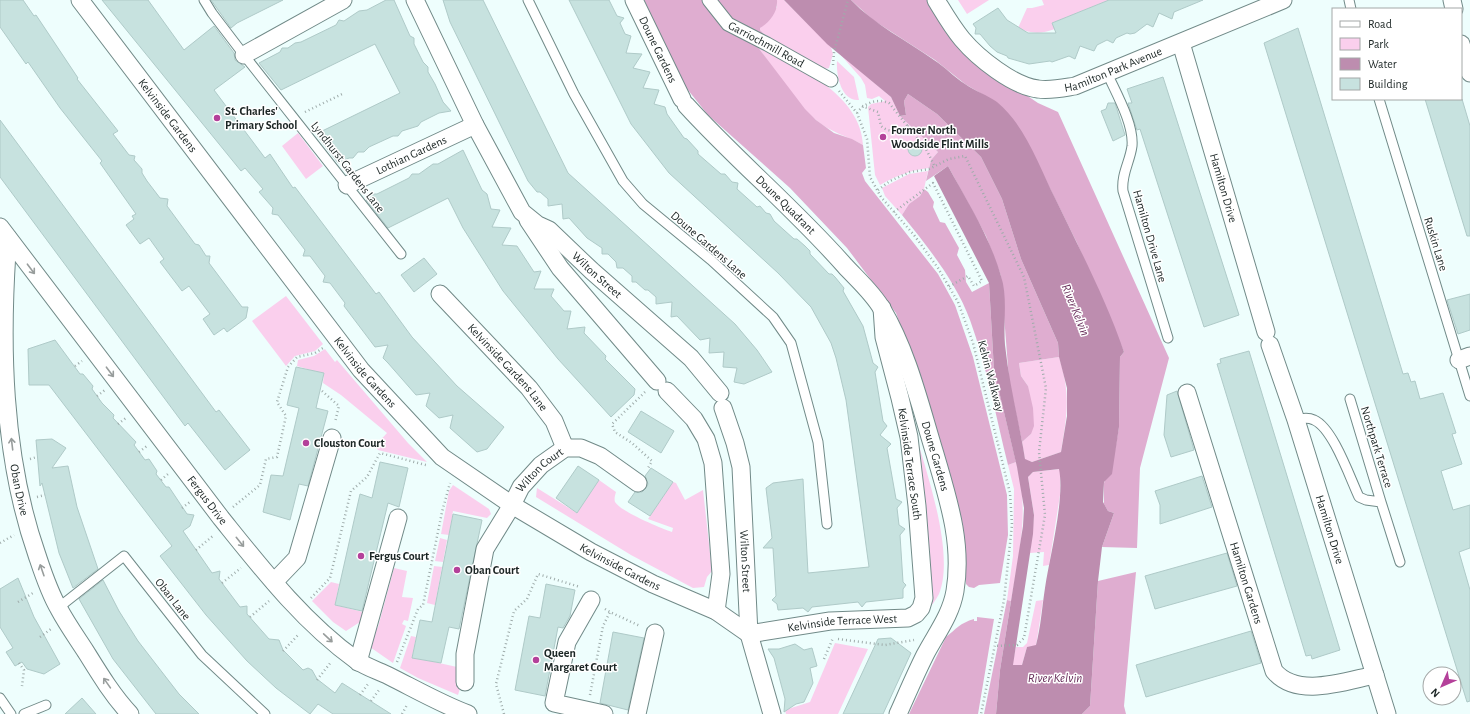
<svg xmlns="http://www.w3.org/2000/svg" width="1470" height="714" font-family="'Alegreya Sans',sans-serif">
  <rect width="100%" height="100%" fill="#eefefd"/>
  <path fill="#facfed" d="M777,0H784L831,47L833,54L829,68C815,73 771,41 760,30V28L777,7Z
    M958,0H989L967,14Z
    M1042,0H1109L1052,23L1055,29C1041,34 1031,34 1018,28L1027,8H1032L1044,5Z
    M754,42C793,64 861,93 863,145C847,136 830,132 816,120C795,103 772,65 754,42Z
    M839,53L891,97L900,116L938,152L931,160L929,168C910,170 896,176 880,185L875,175L868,107L871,104L885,101L879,96L872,99L867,98L865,85L861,78Z
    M837,61L854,77L859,100C841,102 836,74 837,61Z
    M298,133L323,166L306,179L282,146Z
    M928,171L924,189L920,196L909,204L902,215L885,196L882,188L909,174Z
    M286,296L323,344L315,351L295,356L286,366L252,321Z
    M325,349L335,362L337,360L408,443L427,462L378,450L375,446L387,433L341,395L323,383L324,374L297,366L298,360L314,356Z
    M1059,357C1071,395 1067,414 1061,452L1032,462L1025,460L1022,442L1031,434L1028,386L1021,376L1019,363Z
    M912,422C924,465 956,552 939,594C936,600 931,606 927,611Z
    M1016,462C1030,509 1019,555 1011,601L1007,600L1013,556L1014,489L1008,465Z
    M1060,469V495L1049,565L1043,566L1044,552L1030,553L1034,515L1028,477L1033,472Z
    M599,480L616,492C615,495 614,499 615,502C621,512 661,528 672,532L673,528L648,519L673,482L676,483L685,500L703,490L712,571L707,577L704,587L693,588L631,555L536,497L537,488L577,513Z
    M453,485L489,509L491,514L487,518L453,511L449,535L441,534L449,491Z
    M440,538L447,540L443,562L435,561Z
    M434,566L442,567L435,605L427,603Z
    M394,568L407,571L402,597L413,598L408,621L404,620L402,624L406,626L393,663L367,645L378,627Z
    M331,582L339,584L335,605L363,612L360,622L346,631L333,622L312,601Z
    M1043,600L1036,646L1027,647L1022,665H1012L1016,647H1023L1027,643L1036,601Z
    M411,636L416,637L412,657L457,667L463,679L458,695L418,678L400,668Z
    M835,643L868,649L838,714H786L785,710L810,702Z"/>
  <path fill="#dfadd0" d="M644,0H703L754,42L805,109L816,120L834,133L852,139L863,145L866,168L862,173L865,181L938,274L955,305L973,357L1007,495L1008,535L1000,583L979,585L974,588L969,587L966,584L962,529L926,396L896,313L847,248L790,188L708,115L684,85Z
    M713,0H777C778,12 770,22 760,28V30L769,39L728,18Z
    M851,0H928L1008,83L1038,103L1058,112L1169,358L1140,468L1137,548L1102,547L1114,513L1108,511L1104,504V483L1115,450L1119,427L1120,357L1124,352L1077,243L1030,148L1022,134L997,103L965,84L935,60L873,20Z
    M908,94L937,114L981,157L1002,199L1021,259L1058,343L1059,357L1019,363L1021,376L1028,386L1033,408L1034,426L1031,434L1022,442L1009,380L1001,276L986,236L948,166L926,181L931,160L938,152L900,116L906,115L904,101Z
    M924,189L928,192L934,202L933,207L940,222L945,223L959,248L957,255L965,270L966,282L972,292L989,283L994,370L1016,462L1008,465C996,417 987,367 970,320C956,282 928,247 902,215L909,204L920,196Z
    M1136,572L1124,706L1126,714H1082L1090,706L1098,581Z
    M1007,600L1011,601L1000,670L996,714H984Z
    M977,617L994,619L978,714H909L946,637C956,629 960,623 974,619V621H977Z"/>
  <path fill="#bd8daf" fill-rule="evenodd" d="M784,0H851C875,25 906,40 934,60C945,67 954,77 965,84C975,91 987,95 997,102C1025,125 1039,166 1055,198C1079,248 1106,299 1124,352L1120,357L1119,427L1112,474L1104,482L1103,502L1108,511L1114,513L1102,547L1098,581L1090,706L1082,714H996L1000,670L1023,526L1024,508L1017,467L994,370L989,283L934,176L948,166C967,201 990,237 1001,276C1008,298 1003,322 1005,345C1009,384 1019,421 1025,459L1032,462L1061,452L1067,416V388L1059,357L1058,343L1021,259L1002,199L981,157L937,114L908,94L904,101L906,115L900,116L891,97L827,44ZM1059,469C1065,499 1050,555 1045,588C1042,607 1041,626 1036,645L1027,647L1022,665H1013L1033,534L1034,515L1028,477L1033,472Z"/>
  <path fill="#c7e2df" stroke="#afcac8" d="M0,0H23L34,16L36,15L78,78L77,79L118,131L113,134L129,155L135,156L134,160L142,169V173L147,181L160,198L168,199L167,206L195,244L199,245L206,256H210L209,263L242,307H248L246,318L227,332L224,328L214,335L203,319L210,314L189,286L182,291L160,262L164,259L149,238L140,244L126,225L134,219L132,216L136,214L100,163L102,161L60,108L28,62L26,64L0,27Z
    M102,0H148L184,50L214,26L234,53L235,60L245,67L214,90L265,158L270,154L293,188L295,187L376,294L379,292L412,337L457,386L504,427L487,449L477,452L450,428L453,415L439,418L426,406L430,393L416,395L388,363L383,358L388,345L375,347L344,306L345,303L330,283L323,282L325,276L310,256H303L305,250L278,215L272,214L273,208L259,192L263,189L245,168L241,171Z
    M211,0H283L237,23L231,28Z
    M386,0H394L410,36L414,38V44L423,62L428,67V72L435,84L443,102L451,111L439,113L421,122L418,126L402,131L398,136H393L369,147L364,152H358L353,158H349L338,163L316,134L400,93L375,44L281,90L259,63L280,52L282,48H288L295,43L301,42L336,25L339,20L344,21L359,11L367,10Z
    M443,0H483L568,173L735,324L757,350L772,372L744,384L734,382L737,368L723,367L724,352L709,353L710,338L700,340L677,316L671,317L672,302L656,304V297L648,290H645L636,282H632V276L623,268H617L616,262L608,254H602V248L587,238L569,218L563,219L562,204L548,206V199L540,192H537L528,181L450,22Z
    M569,0H609L617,16L624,18L620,23L625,34L631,36L626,53L642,54L633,68L650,72L643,88L659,90L654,104L665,107L667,114L684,138L687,139L698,151V154L721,174H725L732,182L738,183L737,189L757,207L760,206L766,213L770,214L774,221L794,239H797L805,246L810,251V254L829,274H832L835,277L844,288L843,291L863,326L873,363L878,367L875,372L883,421L887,426L880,435L891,444L887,448L896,499L902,502L897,508L899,525L905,529L900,535L903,582L906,585L903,589V598L866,602L862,607L858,602L812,607L808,612L803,608L778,610L777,604L772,600L776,596L773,548H763L772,538L766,488L773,483L803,479L808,573L869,567L846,400L836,358L831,343L811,307L778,273L669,173L631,124Z
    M1109,0H1203L1174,12L1172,19L1159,13L1153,27L1147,24L1135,33L1130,34L1127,33L1116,38L1113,43L1107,40L1097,45L1094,51L1080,46L1075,59L1069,56L1052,62L1050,61L1029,64L1008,58L1007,56L997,52L990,46L980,34H975L976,28L973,24L998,8L1007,20L1028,33H1056L1052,23Z
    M1298,28L1403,374L1408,373L1411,382L1415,381L1420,399L1443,393L1456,433L1452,434L1462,464L1441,471L1453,510L1470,505V548L1459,552L1470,590V701L1467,702L1264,43Z
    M1163,77L1239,315L1204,327L1140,129L1137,130L1128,103H1132L1127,89Z
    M1425,99H1462L1470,126V236H1467Z
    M1108,103H1115L1125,135L1113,141L1101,111L1106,109Z
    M0,120L216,412L219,410L250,450L225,470L188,423L185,426L0,177Z
    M908 149a7 7 0 1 1 14 0a7 7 0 1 1-14 0Z
    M463,150L482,190L487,194L491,209L500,210L492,227L511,228L502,245L517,246L534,272L541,271L534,289H554L551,296L564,311H571L567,329L585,327L584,333L606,356L605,359L635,389L634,395L611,417L558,359L503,291L463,228L448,198L388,228L366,200L372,194H377L409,178L412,174H419L433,164H438Z
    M424,258L437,274L414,292L401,275Z
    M1470,294V330L1458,334L1447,300Z
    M55,340L80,374H83L93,386L92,389L102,403L114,415L113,418L136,442L134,445L145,460L149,459L157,471L156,474L166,487H169L187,514L194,515L190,526L183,531L212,573L220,571L219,579L240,607L247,606V614L269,639L279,640L283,650L303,670L308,668L312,670L317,679L335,693L342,683L391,714H333L318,704L310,714L276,688L247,661L206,615L160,556L172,546L49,385H29L28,349Z
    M1249,351L1340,650L1312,659L1311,655L1306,656L1217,364L1221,363L1220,359Z
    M296,367L324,373L316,408L328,411L308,486L299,484L290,520L263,512L271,475L283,476L299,408L287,405Z
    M1177,391L1194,450L1171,457L1164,435L1167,395Z
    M641,411L674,431L661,453L628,432Z
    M52,439L66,448L52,468L68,466L77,507L98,569L73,588L59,553L42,483L40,486L36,440Z
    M380,462L408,468L399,507L388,503L362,611L335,605L360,494L372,498Z
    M578,466L599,480L577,513L556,498Z
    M651,468L673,482L650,516L628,502L635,492H642L646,488L648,484L645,476Z
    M1202,476L1212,507L1160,524V505L1155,491Z
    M453,514L482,520L459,629L449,627L441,663L412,658L420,620L432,622Z
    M1227,553L1237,586L1155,609L1145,576Z
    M18,578L34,617L60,664L44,674L27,669L22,662L15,666L6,652L13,648L0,627V589Z
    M103,580L119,611L138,641L179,694L199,714H156L113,659L79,599Z
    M546,584L575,590L570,616L563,628L558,627L545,696L515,690L529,616L540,618Z
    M1251,631L1261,663L1146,697L1136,665Z
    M613,632L644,638L628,710L600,703Z
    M891,638L911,653L883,714H843L878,639Z
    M795,644L804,650L812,648L817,666L810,668L813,683L804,702L796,704L784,712L785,699L774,658L768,649H779Z
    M82,698L96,714H65Z"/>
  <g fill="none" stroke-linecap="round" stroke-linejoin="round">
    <defs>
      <path id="service" d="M204,0L212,13L244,55L401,254
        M528,0L574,94L623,181L643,204L711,260L773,317L791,343L818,442L827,524
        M1349,0L1351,9
        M1107,73C1116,93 1134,124 1132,146C1130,162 1121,174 1123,191L1168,338
        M1379,99L1470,396
        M1296,420C1302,418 1308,417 1314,420C1333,428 1350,478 1359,497L1366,500L1381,502L1350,399
        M1381,502L1400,562
        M58,608L124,556L202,655L265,714
        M0,698L11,714
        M24,714L46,705"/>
      <g id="pedestrian">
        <path id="s1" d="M709,0L728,24L767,44L831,80"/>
      </g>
      <g id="minor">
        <path id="s2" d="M80,0L361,370L442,457L512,505L591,552L653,584L716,611L749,634L830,621L908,618L916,614L921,608L924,598L917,506L909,437L900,398L884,337L882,308"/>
        <path id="s3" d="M415,0L475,125L522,212L538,225L549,230L592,271L691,358L720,393"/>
        <path id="s4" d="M634,0L682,99"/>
        <path id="s5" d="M936,0C944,13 952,27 962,39C978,58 1013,86 1038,89C1050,91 1063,88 1075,86L1283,0"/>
        <path d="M1452,0L1454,9"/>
        <path id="s6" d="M1181,43L1266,332"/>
        <path d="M1461,44L1470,73"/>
        <path d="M244,55L343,0"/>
        <path id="s7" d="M686,105C737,161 795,209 845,266C857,279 873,293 882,309C908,353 920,405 935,454C948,499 963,543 955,591C951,615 936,634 925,655C915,675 907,694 898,714"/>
        <path id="s8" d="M347,185L475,125"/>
        <path d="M528,220L560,268L657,381"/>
        <path id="s9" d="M0,227L221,518C262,569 303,622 356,660C366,667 379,671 389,676C415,689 441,704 468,714"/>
        <path id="s10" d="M8,238C0,342 2,455 37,555C43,573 49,592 59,609C67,624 77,638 86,652C99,673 113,696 130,714"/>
        <path id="s11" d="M440,294L529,388L554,421L565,448"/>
        <path id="s12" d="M1270,345L1296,420L1387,714"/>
        <path d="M1459,360L1470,356"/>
        <path d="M667,391L694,419L706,439L713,463L721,574L716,611"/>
        <path id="s13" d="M1187,393L1274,671C1297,699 1345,681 1375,675"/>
        <path id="s14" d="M723,408L735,443L741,467L749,634L772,714"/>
        <path d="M274,582L297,558L332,438"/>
        <path d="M591,600L567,642L554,703L604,714"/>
        <path d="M358,662L398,518"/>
        <path id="s15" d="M465,682V654L485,549L512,505L521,487L541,465L565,448H581L600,456L638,483"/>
        <path d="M637,714L655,633"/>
      </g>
    </defs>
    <use href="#service" stroke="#718a88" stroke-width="11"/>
    <use href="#pedestrian" stroke="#718a88" stroke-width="15"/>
    <use href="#minor" stroke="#718a88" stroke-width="19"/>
    <path stroke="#9facab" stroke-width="2.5" stroke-dasharray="1 3" stroke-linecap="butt" d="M833,65L834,52L848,0
      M839,91L857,113L867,139L870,177L881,197L914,235L938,268L958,302L973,343L1010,493L1012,525L1004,600L981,714
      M862,106L878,112L881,126C890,134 898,130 909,126
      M305,112L342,94
      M857,113C864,103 877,98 889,103L926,149L934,165
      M878,190L890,181L910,172L929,169L949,159L965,156L1024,277L1046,388L1039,452L1045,515L1024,638L1017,645L994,646
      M894,212L933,183L982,281L974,286L968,276L948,287
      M75,366L82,361
      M322,391L339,406L335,422
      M645,392L612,424L615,432L632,443L652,461L647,470
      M97,396L105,390
      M118,424L126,418
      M139,452L147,446
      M30,459L37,457
      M161,480L168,474
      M37,497L45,495
      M233,507L260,485L266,459L277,457L286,416L277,402L288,367L297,357L315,353L323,348
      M182,508L190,502
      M0,543L14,535
      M196,550L214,535
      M222,583L241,568
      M311,598L330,578L351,491L367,477L380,453L426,465
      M18,602L33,593
      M605,609L610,612
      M250,617L269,601
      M40,637L51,629
      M838,639L885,645L914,640
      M283,651L299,634
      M824,659L833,638
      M397,662L418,609L423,605L442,512L450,483
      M19,663L24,670L22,686
      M317,680L331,662
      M360,695L368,684
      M590,695L603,626L610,612L640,626
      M371,701L379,690
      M402,714L407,705
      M504,714L496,684L514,611L527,599L538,574L580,587"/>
    <use href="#service" stroke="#fff" stroke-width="9"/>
    <use href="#pedestrian" stroke="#fff" stroke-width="13"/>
    <use href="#minor" stroke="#fff" stroke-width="17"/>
  </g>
  <defs><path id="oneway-shaft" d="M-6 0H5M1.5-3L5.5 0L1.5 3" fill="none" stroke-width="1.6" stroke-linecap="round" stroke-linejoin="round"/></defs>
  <g stroke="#989d9c">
    <use href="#oneway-shaft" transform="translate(31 269) rotate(53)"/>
    <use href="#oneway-shaft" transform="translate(110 372) rotate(53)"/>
    <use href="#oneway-shaft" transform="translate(12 444) rotate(-97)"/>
    <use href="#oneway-shaft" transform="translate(240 542) rotate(51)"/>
    <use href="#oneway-shaft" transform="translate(42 570) rotate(-109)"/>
    <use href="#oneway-shaft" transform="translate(328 638) rotate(43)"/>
    <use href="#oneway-shaft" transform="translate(107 683) rotate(-125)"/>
  </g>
  <g fill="#b4409a" stroke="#fff" stroke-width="1.5">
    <circle cx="217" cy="118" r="4"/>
    <circle cx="883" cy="137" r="4"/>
    <circle cx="306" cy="443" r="4"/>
    <circle cx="361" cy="556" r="4"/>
    <circle cx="457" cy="570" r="4"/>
    <circle cx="536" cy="660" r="4"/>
  </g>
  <g text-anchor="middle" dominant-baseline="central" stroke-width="3" stroke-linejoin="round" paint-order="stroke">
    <g font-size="12" fill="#1b2524" stroke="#fff">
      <text stroke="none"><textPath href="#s1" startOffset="74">Garriochmill Road</textPath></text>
      <text stroke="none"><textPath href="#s4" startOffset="55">Doune Gardens</textPath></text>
      <text stroke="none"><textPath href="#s5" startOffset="218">Hamilton Park Avenue</textPath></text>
      <text stroke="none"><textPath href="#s2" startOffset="145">Kelvinside Gardens</textPath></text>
      <text stroke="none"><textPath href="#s8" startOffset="71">Lothian Gardens</textPath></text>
      <text transform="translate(348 167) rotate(52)">Lyndhurst Gardens Lane</text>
      <text stroke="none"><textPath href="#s6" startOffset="151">Hamilton Drive</textPath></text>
      <text stroke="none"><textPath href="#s7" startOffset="141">Doune Quadrant</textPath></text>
      <text transform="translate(1150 236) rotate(74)">Hamilton Drive Lane</text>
      <text transform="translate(1436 244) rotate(73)">Ruskin Lane</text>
      <text transform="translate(709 245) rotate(41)">Doune Gardens Lane</text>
      <text stroke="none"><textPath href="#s3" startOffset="336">Wilton Street</textPath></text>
      <text stroke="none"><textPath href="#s11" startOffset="100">Kelvinside Gardens Lane</textPath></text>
      <text stroke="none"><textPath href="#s2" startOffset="469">Kelvinside Gardens</textPath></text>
      <text transform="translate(991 376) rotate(75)">Kelvin Walkway</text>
      <text transform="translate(1377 447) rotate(73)">Northpark Terrace</text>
      <text stroke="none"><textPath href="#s7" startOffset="440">Doune Gardens</textPath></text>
      <text transform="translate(910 464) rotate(82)">Kelvinside Terrace South</text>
      <text stroke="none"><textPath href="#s15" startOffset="232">Wilton Court</textPath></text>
      <text stroke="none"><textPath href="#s10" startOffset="253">Oban Drive</textPath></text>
      <text stroke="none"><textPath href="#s9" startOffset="343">Fergus Drive</textPath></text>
      <text stroke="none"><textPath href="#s12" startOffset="194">Hamilton Drive</textPath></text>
      <text stroke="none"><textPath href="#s14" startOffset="156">Wilton Street</textPath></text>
      <text stroke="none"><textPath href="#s2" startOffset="793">Kelvinside Gardens</textPath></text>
      <text stroke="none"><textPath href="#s13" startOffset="199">Hamilton Gardens</textPath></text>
      <text transform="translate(173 599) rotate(52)">Oban Lane</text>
      <text stroke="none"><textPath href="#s2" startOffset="1033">Kelvinside Terrace West</textPath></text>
    </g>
    <g font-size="12" font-weight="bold" fill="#1b2524" stroke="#fff" text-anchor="start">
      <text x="225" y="111">St. Charles'<tspan x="225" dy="14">Primary School</tspan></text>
      <text x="891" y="130">Former North<tspan x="891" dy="14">Woodside Flint Mills</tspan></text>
      <text x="314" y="443">Clouston Court</text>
      <text x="369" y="556">Fergus Court</text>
      <text x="465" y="570">Oban Court</text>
      <text x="544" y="653">Queen<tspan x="544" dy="14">Margaret Court</tspan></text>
    </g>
    <g font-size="13" font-style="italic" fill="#662b58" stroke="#fff">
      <text transform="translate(1075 310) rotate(68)">River Kelvin</text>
      <text x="1055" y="678">River Kelvin</text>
    </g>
  </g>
  <rect x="1332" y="8" width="130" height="92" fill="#ffffff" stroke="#a4a8a7"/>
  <rect x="1340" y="21" width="20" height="6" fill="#ffffff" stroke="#a4a8a7"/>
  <text x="1368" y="28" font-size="12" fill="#1b2524">Road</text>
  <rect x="1340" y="38" width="20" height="12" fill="#facfed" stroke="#a4a8a7"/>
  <text x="1368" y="48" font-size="12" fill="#1b2524">Park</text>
  <rect x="1340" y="58" width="20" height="12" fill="#bd8daf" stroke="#a4a8a7"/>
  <text x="1368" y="68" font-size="12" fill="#1b2524">Water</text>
  <rect x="1340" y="78" width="20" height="12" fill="#c7e2df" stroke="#a4a8a7"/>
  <text x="1368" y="88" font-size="12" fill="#1b2524">Building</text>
  <g transform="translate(1442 686) rotate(225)"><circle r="19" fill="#ffffff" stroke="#a4a8a7"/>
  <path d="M0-3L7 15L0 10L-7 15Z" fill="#b4409a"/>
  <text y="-6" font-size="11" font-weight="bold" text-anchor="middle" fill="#1b2524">N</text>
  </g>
</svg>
